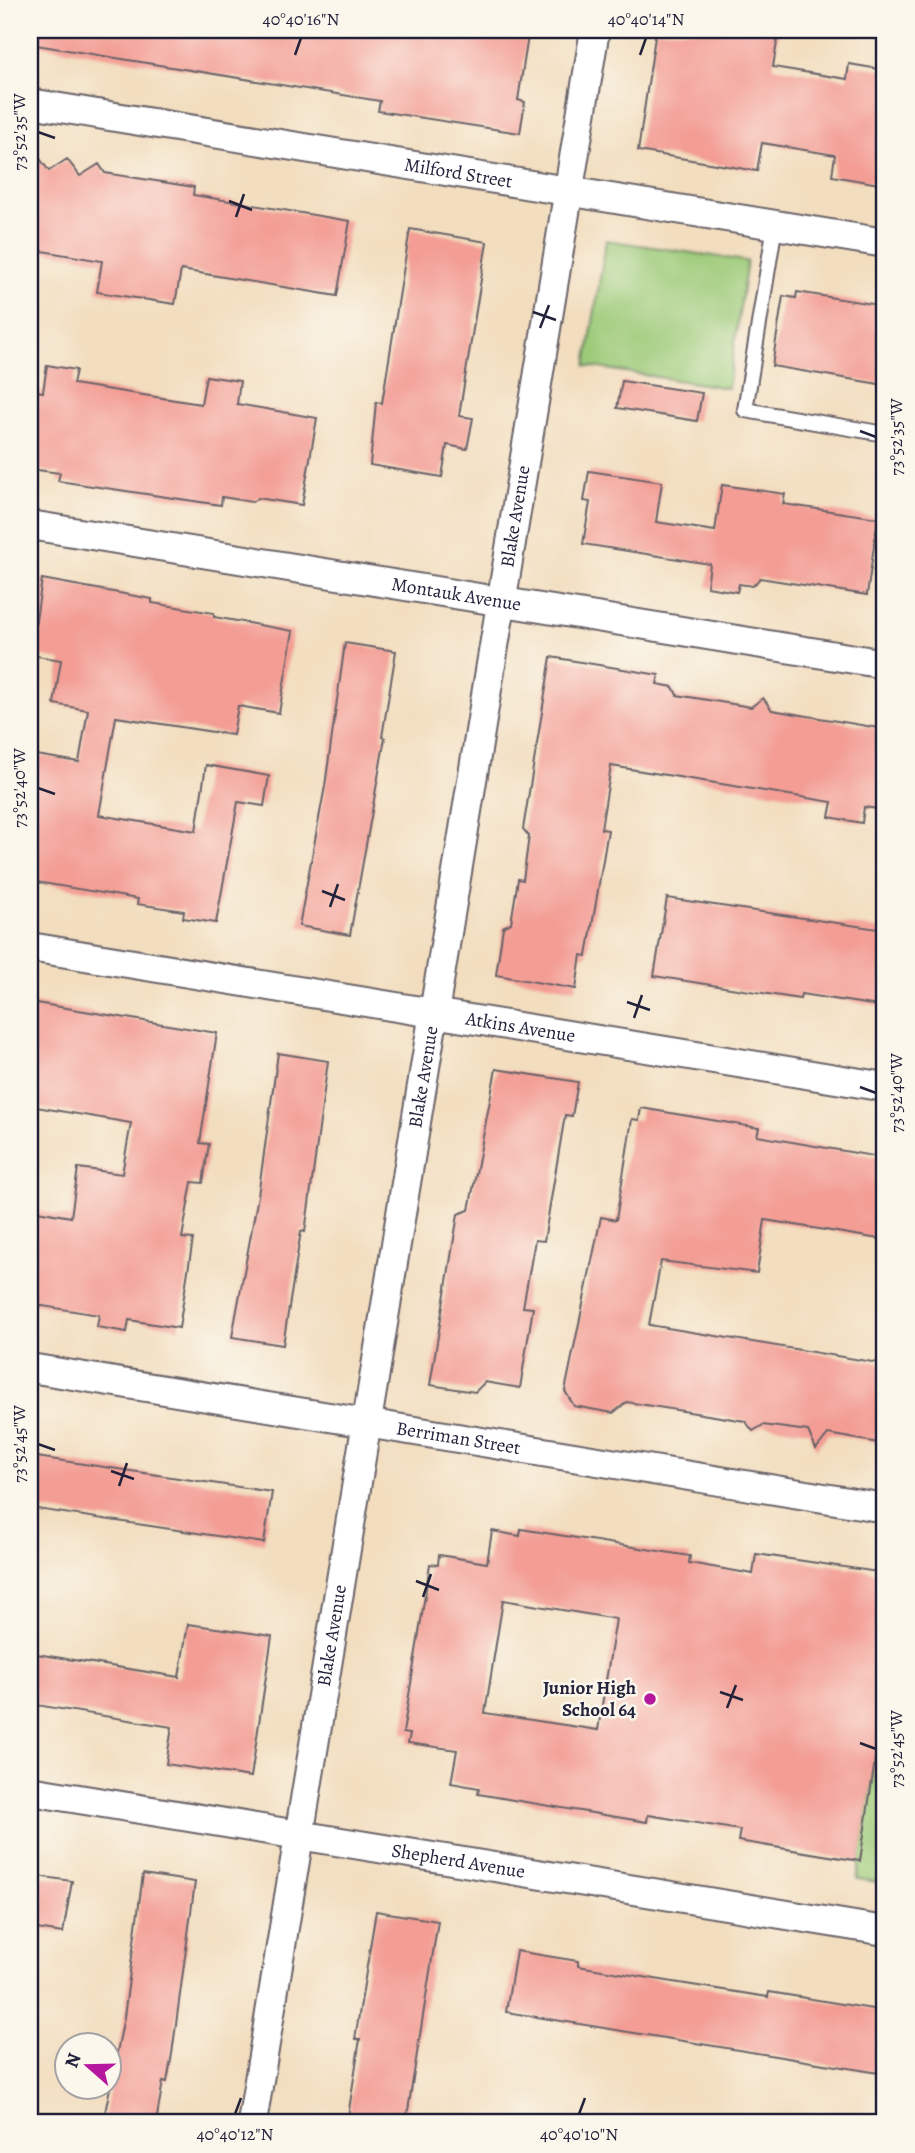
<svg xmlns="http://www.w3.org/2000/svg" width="915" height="2153" font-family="Alegreya,serif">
  <rect width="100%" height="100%" fill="#fbf7ec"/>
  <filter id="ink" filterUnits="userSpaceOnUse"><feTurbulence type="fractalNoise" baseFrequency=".0143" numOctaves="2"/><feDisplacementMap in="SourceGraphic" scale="14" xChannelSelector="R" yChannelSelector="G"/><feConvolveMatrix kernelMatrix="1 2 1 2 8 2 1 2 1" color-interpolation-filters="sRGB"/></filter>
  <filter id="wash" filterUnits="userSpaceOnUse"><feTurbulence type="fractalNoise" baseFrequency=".00686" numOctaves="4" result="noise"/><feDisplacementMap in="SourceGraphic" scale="28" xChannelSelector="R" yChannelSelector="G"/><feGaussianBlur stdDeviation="1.57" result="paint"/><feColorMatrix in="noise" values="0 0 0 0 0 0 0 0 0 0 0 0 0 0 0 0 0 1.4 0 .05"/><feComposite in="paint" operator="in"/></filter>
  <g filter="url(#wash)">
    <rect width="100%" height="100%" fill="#f2ddbe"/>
    <path fill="#9cca78" stroke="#5f765a" stroke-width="2" d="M606,240L747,261L728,388L586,366Z
      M885,1694V1883L857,1879Z"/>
    <g id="blocks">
      <path fill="#f39d94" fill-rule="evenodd" d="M37,30H529L518,100L525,102L520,133L378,111L380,101L36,45Z
        M656,30H779L773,67L847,79L849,64L885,70V185L832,176L835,155L762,143L757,171L638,151Z
        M30,145L49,171L67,159L80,176L99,164L105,173L194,187L193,195L350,221L337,296L181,270L175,304L97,292L102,261L30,249Z
        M410,229L487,242L459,416L473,418L467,449L447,445L442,477L370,465L376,402L382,403Z
        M797,292L885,306V385L772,366L783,296L796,298Z
        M47,365L76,370L73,384L201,404L206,376L240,381L237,404L317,418L302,505L258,498L252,502L222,497L221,505L58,481L60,473L30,469V390L43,392Z
        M622,381L702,393L697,421L617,408Z
        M589,471L662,482L656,522L715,531L722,485L785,494L783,504L878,518L867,595L760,578L753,586L739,584L737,592L707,587L710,564L583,544L590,502L584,501Z
        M42,579L152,599V603L214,613V617L293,631L279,713L238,706L233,735L116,717L99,815L196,831L206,765L269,776L264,806L238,802L216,923L183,918L184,911L137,904L138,899L30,881V754L79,762L88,710L54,704L61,660L31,655Z
        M345,643L396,651L382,737L385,738L350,935L299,926L325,786Z
        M551,657L659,675L657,684L673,687L677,695L751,707L763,698L772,710L885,729V810L864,807L862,823L829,817L832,802L611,766L601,829L608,830L587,956L581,955L576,989L496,975L503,927L511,923L518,879L523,880L529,836L523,829L525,817Z
        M667,898L885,930V1007L801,994L800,999L654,976Z
        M30,1002L217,1033L200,1143L209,1144L203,1183L192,1182L182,1238L193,1239L179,1328L129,1320L127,1332L97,1327L99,1315L30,1304V1260L37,1211L71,1217L78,1168L122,1174L131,1123L30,1106Z
        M278,1053L328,1061L309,1204L305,1232L301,1231L283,1345L232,1337L258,1196Z
        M496,1069L578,1082L572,1116L565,1115L544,1241L535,1240L523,1307L533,1308L520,1388L485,1382L475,1392L430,1385L458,1214L469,1210Z
        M641,1108L759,1128L757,1136L885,1158V1240L765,1220L757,1273L661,1261L649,1325L885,1364V1444L828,1434L816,1449L808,1431L763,1425L753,1431L745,1421L627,1402L613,1413L574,1406L565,1391L601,1217L616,1220L632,1119L639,1120Z
        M30,1456L272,1492L264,1543L30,1508Z
        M521,1529L690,1556L689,1563L753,1574L756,1554L885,1573V1694L860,1861L738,1841L740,1830L648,1815L647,1822L478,1794L479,1788L451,1783L457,1750L408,1743L410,1734L403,1733L430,1564L438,1565L439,1555L487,1563L492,1531L520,1536ZM503,1600L616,1619L598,1730L485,1713Z
        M188,1624L272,1636L251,1777L166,1764L172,1727L30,1704V1653L179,1677Z
        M143,1874L195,1882L172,2054L167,2082L163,2081L156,2123H103L124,2017Z
        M30,1875L72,1881L63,1933L30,1928Z
        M376,1911L438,1921L406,2123H347L360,2039H355Z
        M516,1951L578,1961V1966L673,1982L768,1997L769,1992L885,2011V2074L506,2012Z"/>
    </g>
  </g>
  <g filter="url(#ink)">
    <use href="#blocks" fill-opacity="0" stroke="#6b6369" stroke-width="2"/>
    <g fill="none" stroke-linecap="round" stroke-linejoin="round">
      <defs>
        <path id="lane" d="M775,225L745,410L885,434"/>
        <g id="street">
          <path id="s1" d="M30,103L885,243"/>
          <path id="s2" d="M30,525L885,664"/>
          <path id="s3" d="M30,947L885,1087"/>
          <path id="s4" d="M30,1368L885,1508"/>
          <path id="s5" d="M30,1791L885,1931"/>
          <path id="s6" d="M252,2123L595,30"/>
        </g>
      </defs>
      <use href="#lane" stroke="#6b6369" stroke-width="18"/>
      <use href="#street" stroke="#6b6369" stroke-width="32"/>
      <use href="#lane" stroke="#fff" stroke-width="14"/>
      <use href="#street" stroke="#fff" stroke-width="28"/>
    </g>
  </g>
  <path fill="none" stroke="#22223b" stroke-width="2.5" d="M295,55L301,38M640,55L646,38M38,132L55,138M229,201L252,210M236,217L244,194M533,312L556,320M540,328L549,305M860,431L876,437M38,788L55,794M322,891L345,900M330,907L338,884M627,1002L650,1010M634,1018L642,995M860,1087L876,1093M38,1444L55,1450M111,1471L134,1479M119,1486L127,1463M416,1581L439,1590M423,1597L431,1574M720,1692L743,1700M727,1708L736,1685M860,1743L876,1749M235,2114L241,2098M579,2114L585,2098"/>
  <circle fill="#b5179e" stroke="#fbf7ec" stroke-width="2.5" cx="650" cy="1699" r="7"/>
  <g text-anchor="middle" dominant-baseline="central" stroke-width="5" stroke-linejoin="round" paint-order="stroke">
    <g font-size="19" fill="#22223b" stroke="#fbf7ec">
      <text stroke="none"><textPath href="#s1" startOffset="434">Milford Street</textPath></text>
      <text stroke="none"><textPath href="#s6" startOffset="1628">Blake Avenue</textPath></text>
      <text stroke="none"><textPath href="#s2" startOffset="432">Montauk Avenue</textPath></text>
      <text stroke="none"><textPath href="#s3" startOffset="497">Atkins Avenue</textPath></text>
      <text stroke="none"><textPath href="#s6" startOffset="1060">Blake Avenue</textPath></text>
      <text stroke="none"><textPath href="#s4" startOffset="434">Berriman Street</textPath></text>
      <text stroke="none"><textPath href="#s6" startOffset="494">Blake Avenue</textPath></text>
      <text stroke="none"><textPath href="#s5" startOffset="434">Shepherd Avenue</textPath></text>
    </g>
    <g font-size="19" font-weight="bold" fill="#22223b" stroke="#fbf7ec" text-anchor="end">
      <text x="636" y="1688">Junior High<tspan x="636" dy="22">School 64</tspan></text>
    </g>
  </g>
  <rect width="915" height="2153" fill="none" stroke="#fbf7ec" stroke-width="77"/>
  <g transform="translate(88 2066) rotate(290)"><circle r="33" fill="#fbf7ec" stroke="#a4a2a5" stroke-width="2"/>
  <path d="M0-5L12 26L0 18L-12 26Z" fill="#b5179e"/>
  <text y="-10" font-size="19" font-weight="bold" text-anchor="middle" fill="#22223b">N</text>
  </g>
  <rect x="38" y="38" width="838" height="2076" fill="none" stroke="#22223b" stroke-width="2.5"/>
  <g font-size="18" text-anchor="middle" fill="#22223b">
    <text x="301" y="25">40°40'16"N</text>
    <text x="646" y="25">40°40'14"N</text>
    <text transform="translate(19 132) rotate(-90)" y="6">73°52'35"W</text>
    <text transform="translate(896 437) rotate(-90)" y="6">73°52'35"W</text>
    <text transform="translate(19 788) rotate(-90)" y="6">73°52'40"W</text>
    <text transform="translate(896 1093) rotate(-90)" y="6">73°52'40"W</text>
    <text transform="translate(19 1444) rotate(-90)" y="6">73°52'45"W</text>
    <text transform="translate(896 1749) rotate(-90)" y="6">73°52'45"W</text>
    <text x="235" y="2140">40°40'12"N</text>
    <text x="579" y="2140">40°40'10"N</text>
  </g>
</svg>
